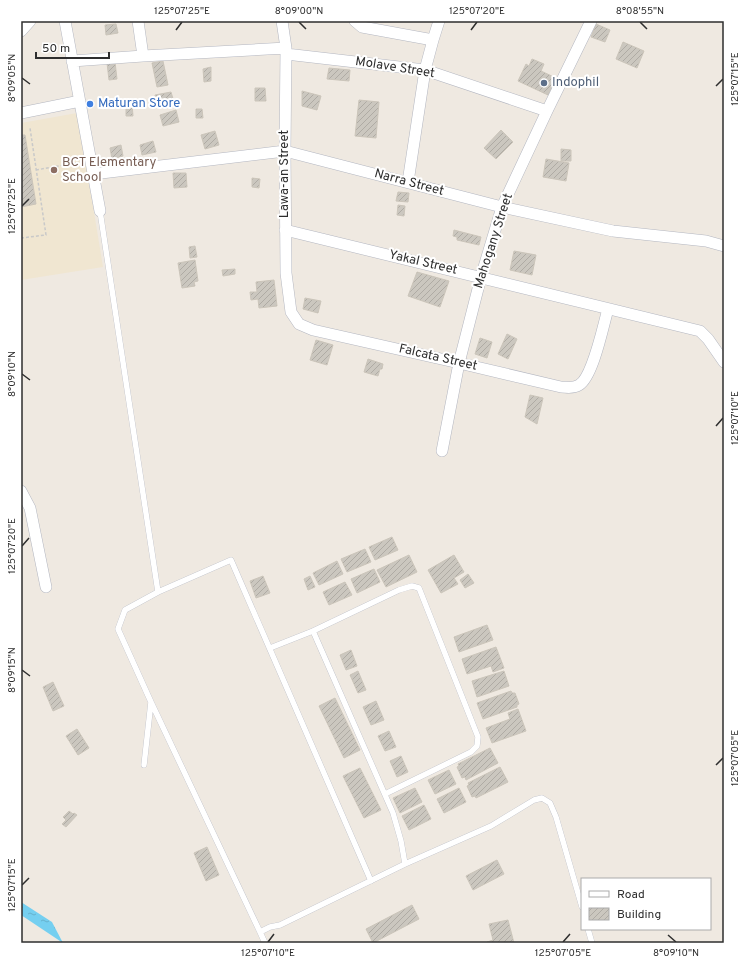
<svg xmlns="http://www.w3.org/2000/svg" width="745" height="964" font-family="Overpass,sans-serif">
  <defs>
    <pattern id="water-ripples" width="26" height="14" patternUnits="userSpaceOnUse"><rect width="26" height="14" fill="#75cff0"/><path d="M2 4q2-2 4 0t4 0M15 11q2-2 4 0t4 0" fill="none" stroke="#66b2ce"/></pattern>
    <pattern id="building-hatch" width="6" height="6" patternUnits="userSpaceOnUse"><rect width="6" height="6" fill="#cbc7bf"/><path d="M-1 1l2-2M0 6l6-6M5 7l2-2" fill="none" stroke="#afaba4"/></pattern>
  </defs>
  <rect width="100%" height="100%" fill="#efe9e1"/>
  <path fill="#f0e6d1" d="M77,113L95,218L103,267L21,280V123Z"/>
  <path fill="url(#water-ripples)" d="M21,902L52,922L63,943L21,915Z"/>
  <path fill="url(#building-hatch)" stroke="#cbc5ba" d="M116,24L118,33L106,35L105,25Z
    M596,24L610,30L605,42L591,37Z
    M623,42L644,51L637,68L616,59Z
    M532,59L544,64L541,71L556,78L548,95L518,81L526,64L529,66Z
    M163,61L168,85L157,87L152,63Z
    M115,62L117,79L109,80L107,63Z
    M211,67V81L204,82L203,69Z
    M329,68L350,70L349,81L327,79Z
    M255,88H265L266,101H255Z
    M302,91L321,96L317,110L302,106Z
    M171,92L174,102L157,106L155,95Z
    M359,100L379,102L376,138L355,136Z
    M126,104H132L133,116H126Z
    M196,109H202L203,118H196Z
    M176,110L179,122L163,126L160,115Z
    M501,130L513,142L496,159L484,148Z
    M215,131L219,145L205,149L201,135Z
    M21,135H25L36,204L21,207Z
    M153,141L156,152L142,155L140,145Z
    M121,145L123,156L112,159L110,148Z
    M561,149L571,150V161H561Z
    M546,159L569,163L566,181L543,177Z
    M173,173H186L187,187L174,188Z
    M252,178L260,179L259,188L252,187Z
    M398,192L409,193L408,202L396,201Z
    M398,205L405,206L404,216L397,215Z
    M454,230L481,237L479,245L457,240V237L453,236Z
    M195,246L197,257L190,258L189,247Z
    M514,251L536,255L532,275L510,270Z
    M195,260L198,281L194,282L195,286L182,288L178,263Z
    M235,269V274L223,276L222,270Z
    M417,272L449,281L440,307L408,296Z
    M274,280L277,306L259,308L258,299L251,300L250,292H257L256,282Z
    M305,298L321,301L318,313L303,309Z
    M507,334L517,339L508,359L498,354Z
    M480,338L492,342L487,358L475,354Z
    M316,340L333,345L327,365L310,360Z
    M368,359L383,364L382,369H380L378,376L364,372Z
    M530,395L543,398L537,424L525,417Z
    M392,537L398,550L375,560L369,547Z
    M365,549L371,562L347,572L341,559Z
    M409,555L417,572L386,587L377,570Z
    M454,555L464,572L454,578L458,584L441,593L428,570Z
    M337,561L343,574L319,585L313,573Z
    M374,569L380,582L357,593L351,579Z
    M468,574L474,583L465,588L460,580Z
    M263,576L270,593L256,598L250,581Z
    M310,576L315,587L308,590L304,579Z
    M345,582L352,595L329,605L323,592Z
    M487,625L493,640L459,652L454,637Z
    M496,647L504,668L493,672L491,666L467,674L462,659Z
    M351,650L357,666L346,670L340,655Z
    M358,671L366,690L358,693L350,675Z
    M504,671L509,686L477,697L472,681Z
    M53,682L64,706L53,711L43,687Z
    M511,691L512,693H515L519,704L517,705V707L483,719L477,703Z
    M335,698L360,750L344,758L319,706Z
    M376,701L384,720L371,725L363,707Z
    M518,709L526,731L492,743L486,728L510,719L508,713Z
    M77,729L89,748L78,755L66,736Z
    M389,731L396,747L385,751L378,736Z
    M490,748L498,763L466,780L465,777L462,778L457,767L459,766L458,764Z
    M401,756L408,772L397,777L390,761Z
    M500,767L508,782L476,798L475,796L472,797L467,786L469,785L468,783Z
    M360,768L381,810L364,818L343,776Z
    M449,770L456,784L435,794L428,780Z
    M415,788L422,802L400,813L393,798Z
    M459,788L466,802L444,813L437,799Z
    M424,805L431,819L409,830L402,816Z
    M69,811L73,814L74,813L77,815L66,827L62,824L66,820L63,817Z
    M207,847L219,875L206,881L194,853Z
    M497,860L504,874L473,890L466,876Z
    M412,905L419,919L373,943L366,929Z
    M508,920L514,943H487V942L493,940L489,924Z"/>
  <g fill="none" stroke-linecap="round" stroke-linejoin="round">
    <defs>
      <path id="service" d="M100,211L158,592
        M313,631L393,813L401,841L405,864
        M270,648L313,631L399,590L412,586L419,588L478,737L477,746L471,752L385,794
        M151,702L260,932
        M144,765L151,702L118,629L125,610L158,592L231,560L371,881
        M588,929L592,943
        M265,943L260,932L270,927L280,925L405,864L491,826L534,800L542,798L550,803L556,817L582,907"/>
      <path id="minor" d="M65,21L100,211
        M138,21L143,56
        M282,21L286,48L285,151L286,273L291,312L299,324L313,330L459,363L561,387C567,387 573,389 579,385C593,377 603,326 608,309
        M355,21L362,27L433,40
        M21,31L30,21
        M286,54L425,70L547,111
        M72,61L143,56L286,48
        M21,113L80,101
        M93,174L285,151L502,207L613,231L706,241L724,246
        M408,182L425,70L433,40L439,21
        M285,230L700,331L708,339L724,362
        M442,451L459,363L481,277L502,207L547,111L591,21
        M21,491L30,508L46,587"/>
    </defs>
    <use href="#service" stroke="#b4b7c1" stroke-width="6"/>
    <use href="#minor" stroke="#b4b7c1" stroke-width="12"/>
    <path stroke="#c9c9c9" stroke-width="1.5" stroke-dasharray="3 2" stroke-linecap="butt" d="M36,170L81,162
      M21,238L46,235L30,128"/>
    <use href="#service" stroke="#fff" stroke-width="5.5"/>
    <use href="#minor" stroke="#fff" stroke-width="11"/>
  </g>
  <path fill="none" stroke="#2e2e2e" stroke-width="1.5" d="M299,22L306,29M640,22L647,29M176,30L182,22M471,30L477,22M22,78L30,84M716,86L723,79M22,206L29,199M22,374L30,380M716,426L723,418M22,546L29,538M22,670L30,676M716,765L723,758M22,885L29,878M668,935L676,942M268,942L274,934M563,942L570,934"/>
  <circle fill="#5c6f8a" stroke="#fff" stroke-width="1.5" cx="544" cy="83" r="4"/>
  <circle fill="#3f7fe0" stroke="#fff" stroke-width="1.5" cx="90" cy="104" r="4"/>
  <circle fill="#8d6e63" stroke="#fff" stroke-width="1.5" cx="54" cy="170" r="4"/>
  <g text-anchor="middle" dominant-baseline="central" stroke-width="4" stroke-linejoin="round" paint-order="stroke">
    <g font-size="13" fill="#2e2e2e" stroke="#fff">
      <text transform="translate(395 68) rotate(9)">Molave Street</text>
      <text transform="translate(285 174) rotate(-90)">Lawa-an Street</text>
      <text transform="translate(409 183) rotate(15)">Narra Street</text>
      <text transform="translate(494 241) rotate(-72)">Mahogany Street</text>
      <text transform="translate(423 263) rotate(13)">Yakal Street</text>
      <text transform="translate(438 358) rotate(13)">Falcata Street</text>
    </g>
    <g font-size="13" fill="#4e5e75" stroke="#fff" text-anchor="start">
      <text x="552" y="83">Indophil</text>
    </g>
    <g font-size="13" fill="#366cbe" stroke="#fff" text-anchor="start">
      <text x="98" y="104">Maturan Store</text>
    </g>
    <g font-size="13" fill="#785e54" stroke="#fff" text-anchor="start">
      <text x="62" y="163">BCT Elementary<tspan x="62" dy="15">School</tspan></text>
    </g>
  </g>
  <rect width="745" height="964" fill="none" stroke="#ffffff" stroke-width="44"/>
  <rect x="581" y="878" width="130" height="52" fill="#ffffff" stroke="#ababab"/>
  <rect x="589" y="891" width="20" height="6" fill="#ffffff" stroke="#ababab"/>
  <text x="617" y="898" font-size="12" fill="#2e2e2e">Road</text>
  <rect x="589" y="908" width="20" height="12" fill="url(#building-hatch)" stroke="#ababab"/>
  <text x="617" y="918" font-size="12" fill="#2e2e2e">Building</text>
  <path d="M36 52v6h73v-6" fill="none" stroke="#2e2e2e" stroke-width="2"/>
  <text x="42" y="52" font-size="12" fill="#2e2e2e" stroke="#ffffff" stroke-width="3" paint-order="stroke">50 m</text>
  <rect x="22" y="22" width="701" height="920" fill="none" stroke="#2e2e2e" stroke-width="1.5"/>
  <g font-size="10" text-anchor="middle" fill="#2e2e2e">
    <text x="182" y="14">125°07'25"E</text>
    <text x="299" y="14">8°09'00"N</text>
    <text x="477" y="14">125°07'20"E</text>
    <text x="640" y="14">8°08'55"N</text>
    <text transform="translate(11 78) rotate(-90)" y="4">8°09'05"N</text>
    <text transform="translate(734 79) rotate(-90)" y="4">125°07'15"E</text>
    <text transform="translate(11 206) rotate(-90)" y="4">125°07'25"E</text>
    <text transform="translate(11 374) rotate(-90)" y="4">8°09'10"N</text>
    <text transform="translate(734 418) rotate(-90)" y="4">125°07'10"E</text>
    <text transform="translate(11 546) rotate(-90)" y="4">125°07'20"E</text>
    <text transform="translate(11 670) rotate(-90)" y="4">8°09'15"N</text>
    <text transform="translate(734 758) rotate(-90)" y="4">125°07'05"E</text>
    <text transform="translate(11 885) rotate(-90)" y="4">125°07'15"E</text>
    <text x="268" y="956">125°07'10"E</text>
    <text x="563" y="956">125°07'05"E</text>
    <text x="676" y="956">8°09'10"N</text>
  </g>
</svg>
